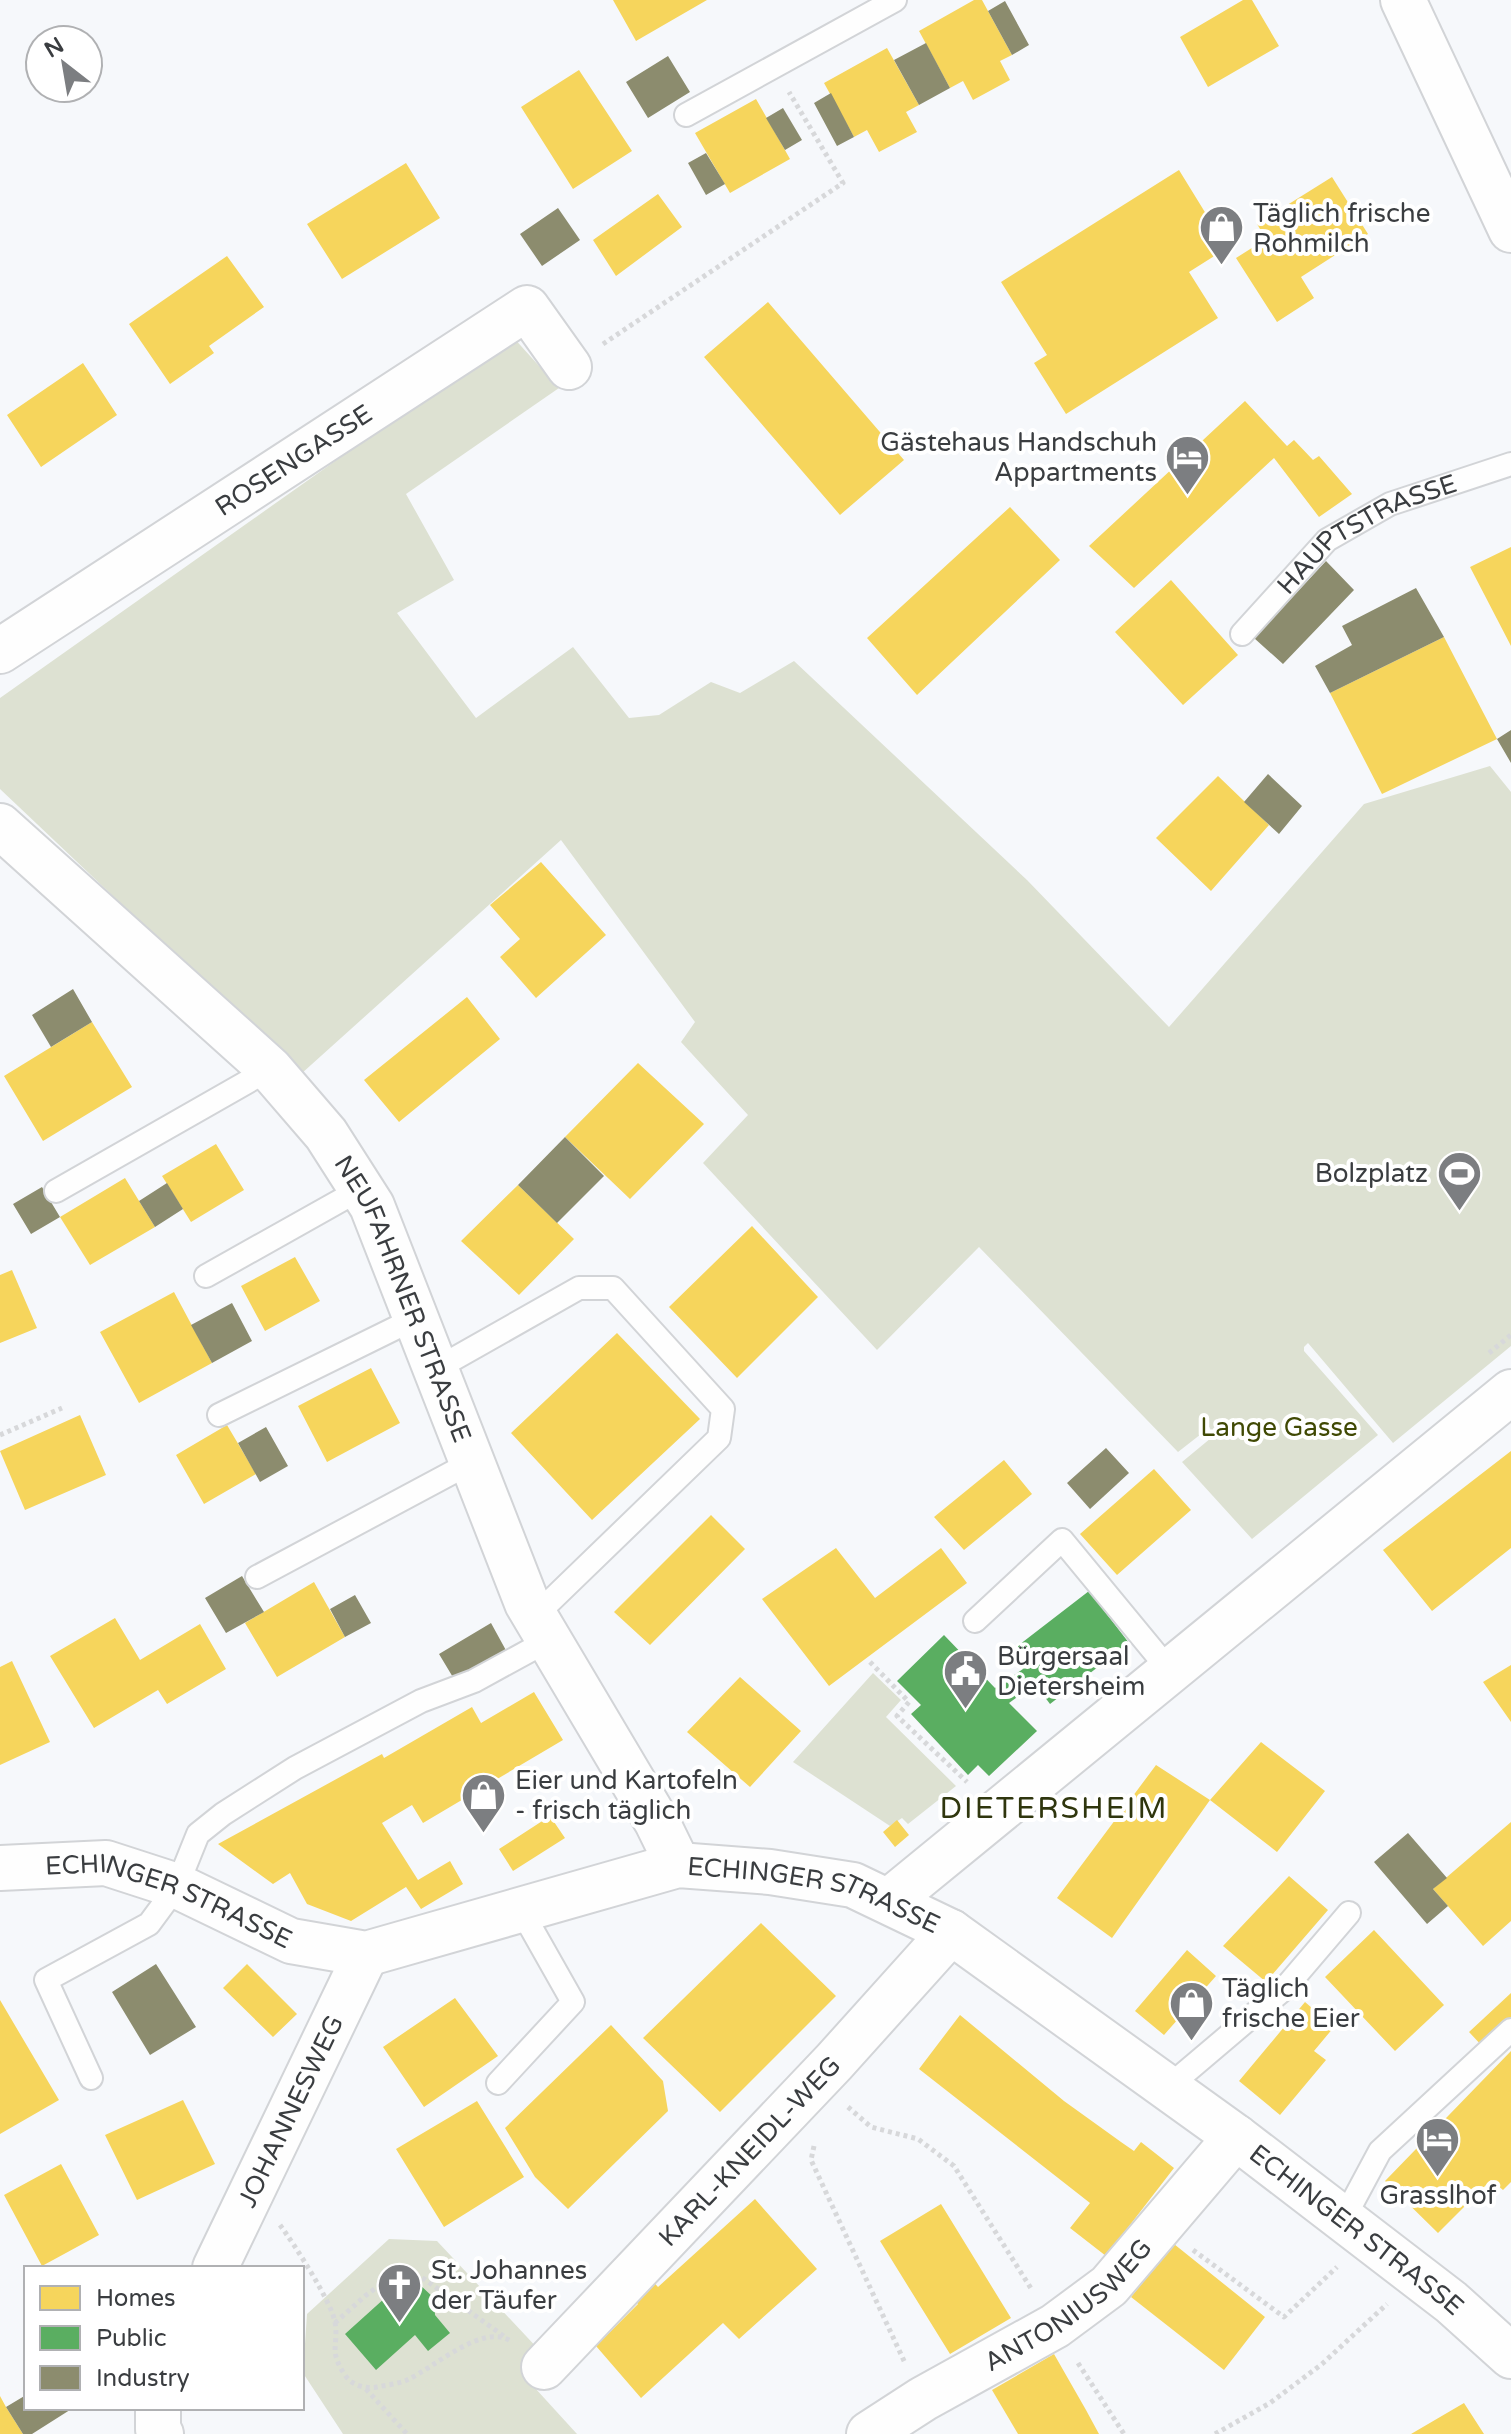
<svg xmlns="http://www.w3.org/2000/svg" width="1511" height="2434" font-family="'Varela Round',sans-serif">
  <rect width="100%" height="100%" fill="#f6f8fb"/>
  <path fill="#dde1d2" d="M512,336L559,388L406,494L454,580L397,613L476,718L573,647L629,718L659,715L711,682L740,693L794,661L1027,880L1169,1027L1364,804L1490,766L1511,792V1346L1393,1443L1308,1343L1304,1347V1351L1378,1435L1252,1539L1182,1462L1211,1438L1210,1427L1178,1452L979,1247L877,1350L703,1163L748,1115L681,1042L695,1022L561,840L301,1074L0,789V698Z
    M873,1673L901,1700L886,1717L956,1786L908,1824L902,1818L890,1826L793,1762Z
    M389,2239L437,2241L556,2368L535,2388L577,2434H343L303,2373L307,2314Z"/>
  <path fill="#f6d55c" d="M613,0H707L636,41Z
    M974,0H982L1012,55L1000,61L1010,80L973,100L963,81L950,88L919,31Z
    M1243,0H1252L1279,46L1208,87L1180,37Z
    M887,48L919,105L906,112L917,132L879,152L867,130L854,137L824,83Z
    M579,70L632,151L573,189L521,107Z
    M756,99L790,159L730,193L695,133Z
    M406,163L440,218L342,279L307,224Z
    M1179,170L1227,248L1189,272L1218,318L1066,414L1034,363L1047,355L1001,282Z
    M1332,177L1368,234L1301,277L1314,298L1277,322L1236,258L1266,239L1257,224Z
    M658,194L682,227L616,276L593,240Z
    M227,256L264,307L209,346L214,353L170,384L129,324Z
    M768,302L904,460L840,515L704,357Z
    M83,363L117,415L41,467L7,415Z
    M1245,401L1287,446L1294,440L1313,460L1319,456L1352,494L1319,517L1274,458L1134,588L1089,546Z
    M1010,507L1060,560L917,695L867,638Z
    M1511,547V646L1470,567Z
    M1171,580L1238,655L1183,705L1115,632Z
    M1444,637L1497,739L1382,794L1330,693Z
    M1218,776L1269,825L1211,891L1156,838Z
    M541,862L606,935L536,998L500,957L520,939L490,905Z
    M467,997L500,1039L399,1122L364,1080Z
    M92,1022L132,1087L43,1141L4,1076Z
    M638,1063L704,1124L630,1199L565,1137Z
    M216,1144L244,1190L191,1222L162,1176Z
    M125,1178L155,1227L90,1265L60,1217Z
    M518,1185L574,1239L519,1295L461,1241Z
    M752,1226L818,1297L737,1378L669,1307Z
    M295,1257L320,1301L265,1331L241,1286Z
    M12,1270L37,1328L0,1343V1275Z
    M174,1292L212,1363L139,1403L100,1332Z
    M617,1333L700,1419L592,1520L511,1433Z
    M371,1368L400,1423L327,1462L298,1406Z
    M80,1415L106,1475L25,1510L0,1451Z
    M227,1425L256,1474L204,1504L176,1455Z
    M1511,1451V1548L1432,1611L1383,1550Z
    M1004,1460L1032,1494L964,1550L934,1517Z
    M1154,1469L1191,1510L1117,1575L1080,1534Z
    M711,1515L745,1549L650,1645L614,1612Z
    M836,1548L875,1598L941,1548L967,1583L829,1686L762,1599Z
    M314,1582L345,1637L277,1677L245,1623Z
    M115,1618L140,1660L200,1624L226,1669L167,1704L158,1690L94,1728L50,1656Z
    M12,1661L50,1742L0,1765V1667Z
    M1511,1665V1722L1483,1682Z
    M740,1677L801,1731L750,1787L687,1732Z
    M534,1692L563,1740L423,1823L412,1805L382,1823L418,1880L450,1861L463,1884L421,1909L406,1887L351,1921L307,1904L290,1873L273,1884L218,1844L382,1754L384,1758L472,1707L481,1723Z
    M1261,1742L1325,1791L1277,1852L1210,1800Z
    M1156,1765L1210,1800L1112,1938L1057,1898Z
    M550,1816L565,1838L513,1871L499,1849Z
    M897,1820L909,1835L895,1847L883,1832Z
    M1511,1822V1921L1483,1946L1433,1889Z
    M1289,1876L1328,1910L1266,1982L1223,1946Z
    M761,1923L836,1996L720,2112L643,2038Z
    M1374,1930L1444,2005L1395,2051L1325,1977Z
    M1187,1950L1216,1976L1164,2035L1135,2011Z
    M247,1964L297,2014L273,2037L223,1988Z
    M1511,1993V2022L1484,2048L1469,2032Z
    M455,1998L498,2056L424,2107L383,2047Z
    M0,2000L59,2100L0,2134Z
    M1305,2002L1334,2027L1314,2051L1326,2060L1280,2115L1239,2081Z
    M960,2015L1064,2101L1121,2142L1134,2151L1141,2142L1174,2168L1106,2256L1070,2228L1090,2203L919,2069Z
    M611,2025L663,2081L668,2111L568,2209L535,2177L505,2128Z
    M1511,2051V2182L1503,2190L1491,2180L1438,2233L1385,2181Z
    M183,2100L215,2164L137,2200L105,2135Z
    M477,2101L524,2177L444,2227L396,2149Z
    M61,2164L99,2235L42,2266L4,2195Z
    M755,2199L817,2269L739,2339L723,2323L641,2398L596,2346L638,2304L630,2295L649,2277L658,2287Z
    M941,2204L1011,2318L950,2354L880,2241Z
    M1174,2244L1265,2317L1224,2370L1131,2297Z
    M1054,2354L1086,2410L1099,2434H1018L992,2390Z
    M0,2396L6,2407L23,2434H0Z
    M1464,2403L1484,2434H1411Z"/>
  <path fill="#5aae61" d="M1089,1591L1129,1643L1050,1704L1035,1684L1009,1703L1037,1731L989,1776L978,1765L968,1775L911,1714L921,1705L897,1681L944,1635L995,1688L1023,1669L1010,1652Z
    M419,2284L434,2298L435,2315L450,2333L428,2351L415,2335L376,2370L345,2334L396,2288Z"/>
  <path fill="#8c8c6e" d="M1005,1L1029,45L1012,55L988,11Z
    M926,43L950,88L919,105L894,60Z
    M668,56L690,92L648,118L626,82Z
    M831,93L854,137L837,146L814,103Z
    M783,108L802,140L785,150L766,118Z
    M706,153L725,184L706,195L688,163Z
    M558,208L580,240L542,266L520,234Z
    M1326,561L1354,590L1283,664L1254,638Z
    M1416,588L1444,637L1330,693L1315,666L1352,645L1342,626Z
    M1511,730V763L1497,739Z
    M1268,774L1302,806L1279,834L1244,802Z
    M73,989L92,1022L51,1047L32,1015Z
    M565,1137L604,1176L557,1223L518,1185Z
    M167,1183L183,1209L155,1227L139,1201Z
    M42,1187L60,1217L31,1234L13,1204Z
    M232,1303L252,1341L212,1363L191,1325Z
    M266,1427L288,1466L260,1482L238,1443Z
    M1106,1448L1129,1473L1090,1509L1067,1483Z
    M242,1576L264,1612L226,1633L205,1598Z
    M355,1595L371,1623L345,1637L330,1609Z
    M491,1623L508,1654L457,1684L439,1654Z
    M1408,1833L1447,1878L1433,1889L1448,1906L1427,1924L1374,1862Z
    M156,1964L196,2027L150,2055L112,1992Z
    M26,2395V2408H73L32,2434H23L6,2407Z"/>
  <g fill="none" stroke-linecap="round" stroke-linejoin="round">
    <defs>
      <g id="lane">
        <path d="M686,115L895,0"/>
        <path id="s1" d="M1242,634L1327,540L1390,504L1511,464"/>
        <path d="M56,1191L270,1069"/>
        <path d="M206,1276L361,1189"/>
        <path d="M436,1369L579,1288H613L723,1409L719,1438L535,1616"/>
        <path d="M219,1415L416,1318"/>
        <path d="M257,1577L472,1462"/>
        <path d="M975,1621L1062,1540L1170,1671"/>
        <path d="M91,2078L46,1980L149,1924L177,1886L198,1834L223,1814L295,1768L421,1701L474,1681L549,1640"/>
        <path d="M498,2083L573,2002L521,1910"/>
        <path d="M1167,2088L1285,1988L1349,1913"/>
        <path d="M1343,2220L1380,2151L1511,2030"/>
      </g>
      <g id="street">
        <path id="s2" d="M0,651L527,308L569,367"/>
        <path id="s3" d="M0,826L270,1069L326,1134L372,1206L527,1603L657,1822L678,1865"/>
        <path d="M889,1901L1511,1392"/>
        <path id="s4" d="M215,2268L366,1954"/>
        <path id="s5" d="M544,2367L834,2062L951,1932"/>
        <path d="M158,2408V2429L161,2434"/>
        <path id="s6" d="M869,2434L923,2399L1055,2326L1109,2286L1236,2137"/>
      </g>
      <g id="secondary">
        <path d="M1403,0L1511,230"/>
        <path id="s7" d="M0,1868L106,1863L177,1886L291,1941L366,1954L678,1865L770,1872L853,1885L951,1932L1236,2137L1451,2302L1511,2356"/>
      </g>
    </defs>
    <use href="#lane" stroke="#d2d4d7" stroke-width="26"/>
    <use href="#street" stroke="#d2d4d7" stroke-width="48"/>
    <use href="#secondary" stroke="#d2d4d7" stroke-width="48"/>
    <path stroke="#d7d8da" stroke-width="5" stroke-dasharray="4 4" stroke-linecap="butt" d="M603,344L843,183L789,92
      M1489,1353L1511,1335
      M0,1435L62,1408
      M870,1662L909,1702L897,1716L967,1782
      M848,2107L871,2127L918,2139L954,2166L1032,2290
      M814,2146L811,2160L905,2363
      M280,2225C294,2244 331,2301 335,2322C339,2346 328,2350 345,2375C352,2386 366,2389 377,2387C387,2385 398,2384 407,2380C434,2368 484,2321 512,2342
      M1193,2250L1284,2317L1337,2267
      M335,2323L365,2296L388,2279L420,2276L505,2337
      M1078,2363L1124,2434
      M366,2389L407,2434
      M1215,2434L1270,2403L1322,2364L1387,2304"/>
    <use href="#lane" stroke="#fefefe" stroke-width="22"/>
    <use href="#street" stroke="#fefefe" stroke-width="44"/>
    <use href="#secondary" stroke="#fefefe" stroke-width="44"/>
  </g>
  <defs>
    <symbol id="shop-pin" viewBox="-11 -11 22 30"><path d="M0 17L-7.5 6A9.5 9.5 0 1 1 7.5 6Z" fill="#7c7e81" stroke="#fff"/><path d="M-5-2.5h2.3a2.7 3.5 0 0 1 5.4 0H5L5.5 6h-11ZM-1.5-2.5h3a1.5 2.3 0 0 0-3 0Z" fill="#fff"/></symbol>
    <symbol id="hotel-pin" viewBox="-11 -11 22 30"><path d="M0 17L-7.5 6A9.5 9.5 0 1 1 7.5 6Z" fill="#7c7e81" stroke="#fff"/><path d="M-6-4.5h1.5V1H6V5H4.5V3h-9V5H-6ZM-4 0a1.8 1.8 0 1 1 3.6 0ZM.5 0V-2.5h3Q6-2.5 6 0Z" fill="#fff"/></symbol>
    <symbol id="stadium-pin" viewBox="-11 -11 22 30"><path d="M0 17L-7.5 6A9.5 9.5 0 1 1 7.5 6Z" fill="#7c7e81" stroke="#fff"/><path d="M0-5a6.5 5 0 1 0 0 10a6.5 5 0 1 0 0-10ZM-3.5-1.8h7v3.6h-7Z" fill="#fff"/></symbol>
    <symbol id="civic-pin" viewBox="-11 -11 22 30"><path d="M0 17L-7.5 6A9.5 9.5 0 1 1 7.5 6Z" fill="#7c7e81" stroke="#fff"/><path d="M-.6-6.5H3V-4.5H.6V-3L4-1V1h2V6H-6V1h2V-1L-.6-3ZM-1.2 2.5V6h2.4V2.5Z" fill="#fff"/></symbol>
    <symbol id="church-pin" viewBox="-11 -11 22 30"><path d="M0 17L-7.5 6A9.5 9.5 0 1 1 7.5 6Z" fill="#7c7e81" stroke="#fff"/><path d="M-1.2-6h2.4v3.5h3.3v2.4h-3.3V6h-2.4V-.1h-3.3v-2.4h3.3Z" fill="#fff"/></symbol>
  </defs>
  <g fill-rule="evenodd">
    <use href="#shop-pin" x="1196" y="202" width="51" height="69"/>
    <use href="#hotel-pin" x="1162" y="432" width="51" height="69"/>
    <use href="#stadium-pin" x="1434" y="1148" width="51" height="69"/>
    <use href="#civic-pin" x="940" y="1646" width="51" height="69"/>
    <use href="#shop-pin" x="458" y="1770" width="51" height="69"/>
    <use href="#shop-pin" x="1166" y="1978" width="51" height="69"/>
    <use href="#hotel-pin" x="1412" y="2114" width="51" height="69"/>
    <use href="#church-pin" x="374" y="2260" width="51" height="69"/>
  </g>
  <g text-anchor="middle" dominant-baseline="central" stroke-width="8" stroke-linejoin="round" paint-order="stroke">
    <g font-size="26" fill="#3a3d40" stroke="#fff" text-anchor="start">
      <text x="1253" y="213">Täglich frische<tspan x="1253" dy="30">Rohmilch</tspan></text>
      <text x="1157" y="442" text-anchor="end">Gästehaus Handschuh<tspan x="1157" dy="30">Appartments</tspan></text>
      <text x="1428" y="1173" text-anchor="end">Bolzplatz</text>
      <text x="997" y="1656">Bürgersaal<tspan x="997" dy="30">Dietersheim</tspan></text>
      <text x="515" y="1780">Eier und Kartofeln<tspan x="515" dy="30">- frisch täglich</tspan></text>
      <text x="1222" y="1988">Täglich<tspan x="1222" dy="30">frische Eier</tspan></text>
      <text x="1438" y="2195" text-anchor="middle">Grasslhof</text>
      <text x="431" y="2270">St. Johannes<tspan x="431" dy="30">der Täufer</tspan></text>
    </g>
    <g font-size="26" fill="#3a3d40" stroke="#fff">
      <text stroke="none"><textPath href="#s2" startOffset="350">ROSENGASSE</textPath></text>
      <text stroke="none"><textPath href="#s1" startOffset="164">HAUPTSTRASSE</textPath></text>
      <text stroke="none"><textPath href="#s3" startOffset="632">NEUFAHRNER STRASSE</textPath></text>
      <text stroke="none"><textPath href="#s7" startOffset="848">ECHINGER STRASSE</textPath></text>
      <text stroke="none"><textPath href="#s7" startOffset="176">ECHINGER STRASSE</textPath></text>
      <text stroke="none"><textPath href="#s4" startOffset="174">JOHANNESWEG</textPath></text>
      <text stroke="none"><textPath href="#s5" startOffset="298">KARL-KNEIDL-WEG</textPath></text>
      <text stroke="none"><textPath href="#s7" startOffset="1496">ECHINGER STRASSE</textPath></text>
      <text stroke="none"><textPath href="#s6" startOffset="238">ANTONIUSWEG</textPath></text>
    </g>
    <g font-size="26" fill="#404904" stroke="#fff">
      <text x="1279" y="1427">Lange Gasse</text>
    </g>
    <g font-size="30" letter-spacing="2" fill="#2f360e" stroke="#fff">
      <text x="1054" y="1808">DIETERSHEIM</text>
    </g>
  </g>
  <rect x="24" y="2266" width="280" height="144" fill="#ffffff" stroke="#b0b1b3" stroke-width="2"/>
  <rect x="40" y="2286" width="40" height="24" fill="#f6d55c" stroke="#b0b1b3" stroke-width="2"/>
  <text x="96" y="2306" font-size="24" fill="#3a3d40">Homes</text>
  <rect x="40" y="2326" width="40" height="24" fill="#5aae61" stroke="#b0b1b3" stroke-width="2"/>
  <text x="96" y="2346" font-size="24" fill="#3a3d40">Public</text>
  <rect x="40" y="2366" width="40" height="24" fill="#8c8c6e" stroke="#b0b1b3" stroke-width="2"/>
  <text x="96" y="2386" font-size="24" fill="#3a3d40">Industry</text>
  <g transform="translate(64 64) rotate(329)"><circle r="38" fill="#ffffff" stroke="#b0b1b3" stroke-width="2"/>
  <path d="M0-6L14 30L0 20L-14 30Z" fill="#7c7e81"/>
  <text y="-12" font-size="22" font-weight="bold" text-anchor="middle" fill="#3a3d40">N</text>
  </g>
</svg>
